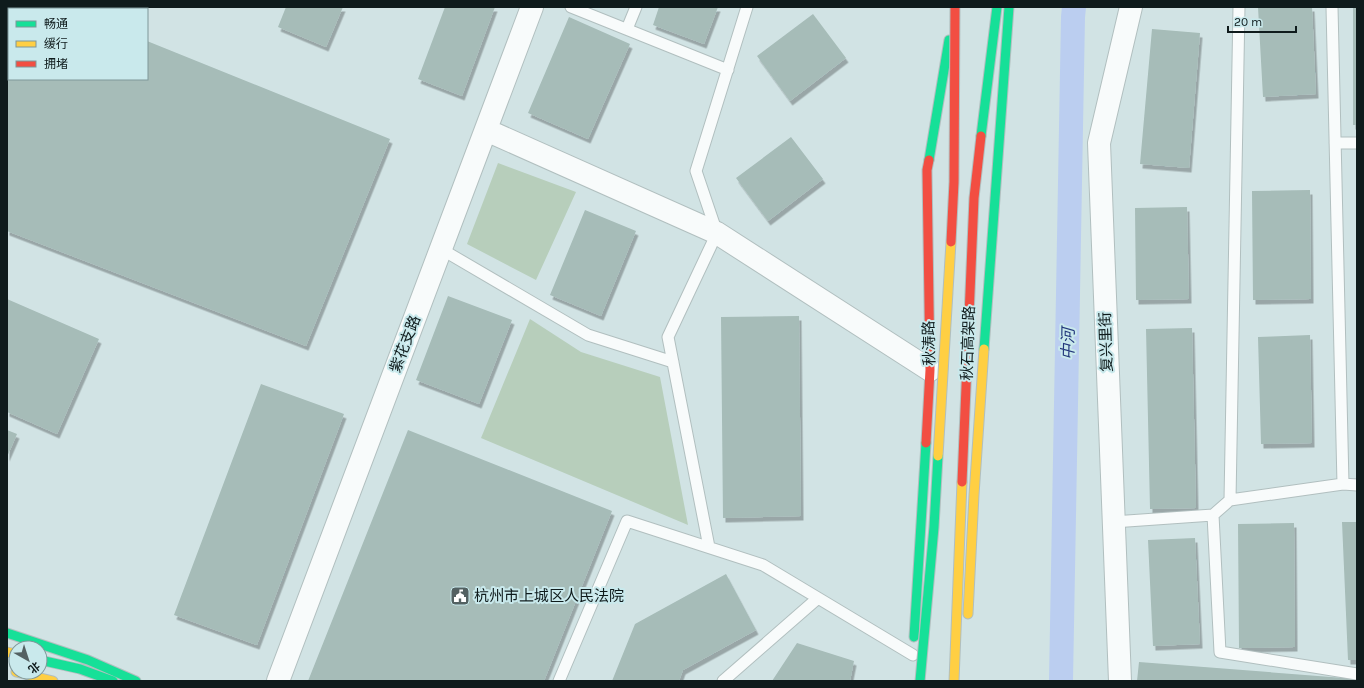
<svg xmlns="http://www.w3.org/2000/svg" width="1364" height="688" font-family="Karla,'Noto Sans SC',sans-serif">
  <defs>
    <filter id="shadow"><feDropShadow dx="2.5" dy="4.5" stdDeviation="0" flood-color="#0004"/></filter>
  </defs>
  <rect width="100%" height="100%" fill="#d1e3e4"/>
  <path fill="#b7cebb" d="M498,163L576,192L536,280L467,244Z
    M530,319L581,352L660,377L688,525L481,438Z"/>
  <g fill="none" stroke-linecap="round" stroke-linejoin="round">
    <path stroke="#bbcef0" stroke-width="24" d="M1061,681L1073,17L1074,7"/>
  </g>
  <path fill="#a6bcb8" filter="url(#shadow)" d="M12,7H61L65,9H11Z
    M286,7H343L326,47L278,27Z
    M445,7H495L462,96L418,79Z
    M659,7H718L704,44L653,25Z
    M1258,7H1312L1316,94L1263,97Z
    M1353,7H1357V125H1353Z
    M9,14V79H147V41L390,139L306,346L7,231V19Z
    M813,14L846,58L790,101L757,56Z
    M569,17L630,44L588,139L528,113Z
    M1152,29L1200,33L1189,168L1140,164Z
    M791,137L823,179L768,221L736,178Z
    M1310,190L1311,299L1253,300L1252,191Z
    M1187,207L1189,299L1136,300L1135,208Z
    M585,210L636,231L601,316L550,295Z
    M448,296L512,320L479,404L416,380Z
    M7,299L99,339L57,434L7,412Z
    M799,316L801,516L723,518L721,317Z
    M1192,328L1196,508L1150,509L1146,329Z
    M1310,335L1312,443L1261,444L1258,337Z
    M261,384L344,414L257,645L174,615Z
    M7,430L17,434L7,457Z
    M408,430L612,511L544,681H308Z
    M1342,522H1357V660H1348Z
    M1294,523L1295,647L1239,648L1238,524Z
    M1195,538L1200,644L1153,646L1148,540Z
    M726,574L756,630L683,670L679,681H612L635,624Z
    M797,643L854,661L850,681H772Z
    M1139,662L1357,679V681H1137Z"/>
  <g fill="none" stroke-linecap="round" stroke-linejoin="round">
    <defs>
      <path id="lane" d="M571,7L728,70
        M1332,7L1343,484
        M627,29L636,7
        M1335,143H1357
        M441,249L588,335L673,362
        M1230,500L1239,7
        M1213,515L1220,652L1357,674
        M1113,522L1213,515L1230,500L1343,484L1357,485
        M709,547L668,337L717,233L696,171L747,7
        M559,681L627,521L763,565L913,655
        M723,681L818,598"/>
      <path id="street" d="M486,130L717,233L930,370
        M278,681L532,7
        M1120,681L1099,143L1131,7"/>
      <path id="fast" d="M981,136L997,7
        M929,160L949,40
        M984,349L1009,7
        M7,633L88,660L136,681
        M914,637L926,443
        M40,660L80,669L113,681"/>
      <path id="slow" d="M968,614L974,495L984,349
        M7,652L16,654
        M16,672L53,681
        M954,681L962,482"/>
      <path id="jam" d="M926,443L930,370L927,170L929,160
        M962,482L974,198L981,136"/>
    </defs>
    <use href="#lane" stroke="#b1bfbf" stroke-width="13"/>
    <use href="#street" stroke="#b1bfbf" stroke-width="24"/>
    <use href="#fast" stroke="#b1bfbf" stroke-width="11"/>
    <use href="#slow" stroke="#b1bfbf" stroke-width="11"/>
    <use href="#jam" stroke="#b1bfbf" stroke-width="11"/>
    <use href="#lane" stroke="#f8fbfb" stroke-width="11"/>
    <use href="#street" stroke="#f8fbfb" stroke-width="22"/>
    <use href="#fast" stroke="#16e098" stroke-width="9"/>
    <use href="#slow" stroke="#ffcf43" stroke-width="9"/>
    <use href="#jam" stroke="#f24e42" stroke-width="9"/>
    <defs>
      <path id="fast-bridge" d="M920,681L934,527L938,456"/>
      <path id="slow-bridge" d="M938,456L951,242"/>
      <path id="jam-bridge" d="M951,242L954,182L955,7"/>
    </defs>
    <use href="#fast-bridge" stroke="#b1bfbf" stroke-width="11" stroke-linecap="butt"/>
    <use href="#slow-bridge" stroke="#b1bfbf" stroke-width="11" stroke-linecap="butt"/>
    <use href="#jam-bridge" stroke="#b1bfbf" stroke-width="11" stroke-linecap="butt"/>
    <use href="#fast-bridge" stroke="#16e098" stroke-width="9"/>
    <use href="#slow-bridge" stroke="#ffcf43" stroke-width="9"/>
    <use href="#jam-bridge" stroke="#f24e42" stroke-width="9"/>
  </g>
  <defs>
    <symbol id="civic-square" viewBox="-11 -11 22 22"><rect x="-9" y="-9" width="18" height="18" rx="4" fill="#536162" stroke="#c9e9ec"/><path d="M-.6-6.5H3V-4.5H.6V-3L4-1V1h2V6H-6V1h2V-1L-.6-3ZM-1.2 2.5V6h2.4V2.5Z" fill="#fff"/></symbol>
  </defs>
  <g fill-rule="evenodd">
    <use href="#civic-square" x="449" y="585" width="22" height="22"/>
  </g>
  <g text-anchor="middle" dominant-baseline="central" stroke-width="4" stroke-linejoin="round" paint-order="stroke">
    <g font-size="15" fill="#0f1b1c" stroke="#c9e9ec">
      <text transform="translate(1106 342) rotate(-92)">复兴里街</text>
      <text transform="translate(929 343) rotate(-91)">秋涛路</text>
      <text transform="translate(968 343) rotate(-88)">秋石高架路</text>
      <text transform="translate(405 344) rotate(-69)">紫花支路</text>
    </g>
    <g font-size="15" fill="#0f1b1c" stroke="#c9e9ec" text-anchor="start">
      <text x="474" y="596">杭州市上城区人民法院</text>
    </g>
    <g font-size="16" font-style="italic" fill="#23387c" stroke="#c9e9ec">
      <text transform="translate(1068 344) rotate(-89)">中河</text>
    </g>
  </g>
  <rect width="1364" height="688" fill="none" stroke="#0f1b1c" stroke-width="16"/>
  <rect x="8" y="8" width="140" height="72" fill="#c9e9ec" stroke="#7f9799"/>
  <rect x="16" y="21" width="20" height="6" fill="#16e098" stroke="#7f9799"/>
  <text x="44" y="28" font-size="12" fill="#0f1b1c">畅通</text>
  <rect x="16" y="41" width="20" height="6" fill="#ffcf43" stroke="#7f9799"/>
  <text x="44" y="48" font-size="12" fill="#0f1b1c">缓行</text>
  <rect x="16" y="61" width="20" height="6" fill="#f24e42" stroke="#7f9799"/>
  <text x="44" y="68" font-size="12" fill="#0f1b1c">拥堵</text>
  <g transform="translate(28 660) rotate(141)"><circle r="19" fill="#c9e9ec" stroke="#7f9799"/>
  <path d="M0-3L7 15L0 10L-7 15Z" fill="#536162"/>
  <text y="-6" font-size="11" font-weight="bold" text-anchor="middle" fill="#0f1b1c">北</text>
  </g>
  <path d="M1228 26v6h68v-6" fill="none" stroke="#0f1b1c" stroke-width="2"/>
  <text x="1234" y="26" font-size="12" fill="#0f1b1c" stroke="#c9e9ec" stroke-width="3" paint-order="stroke">20 m</text>
</svg>
